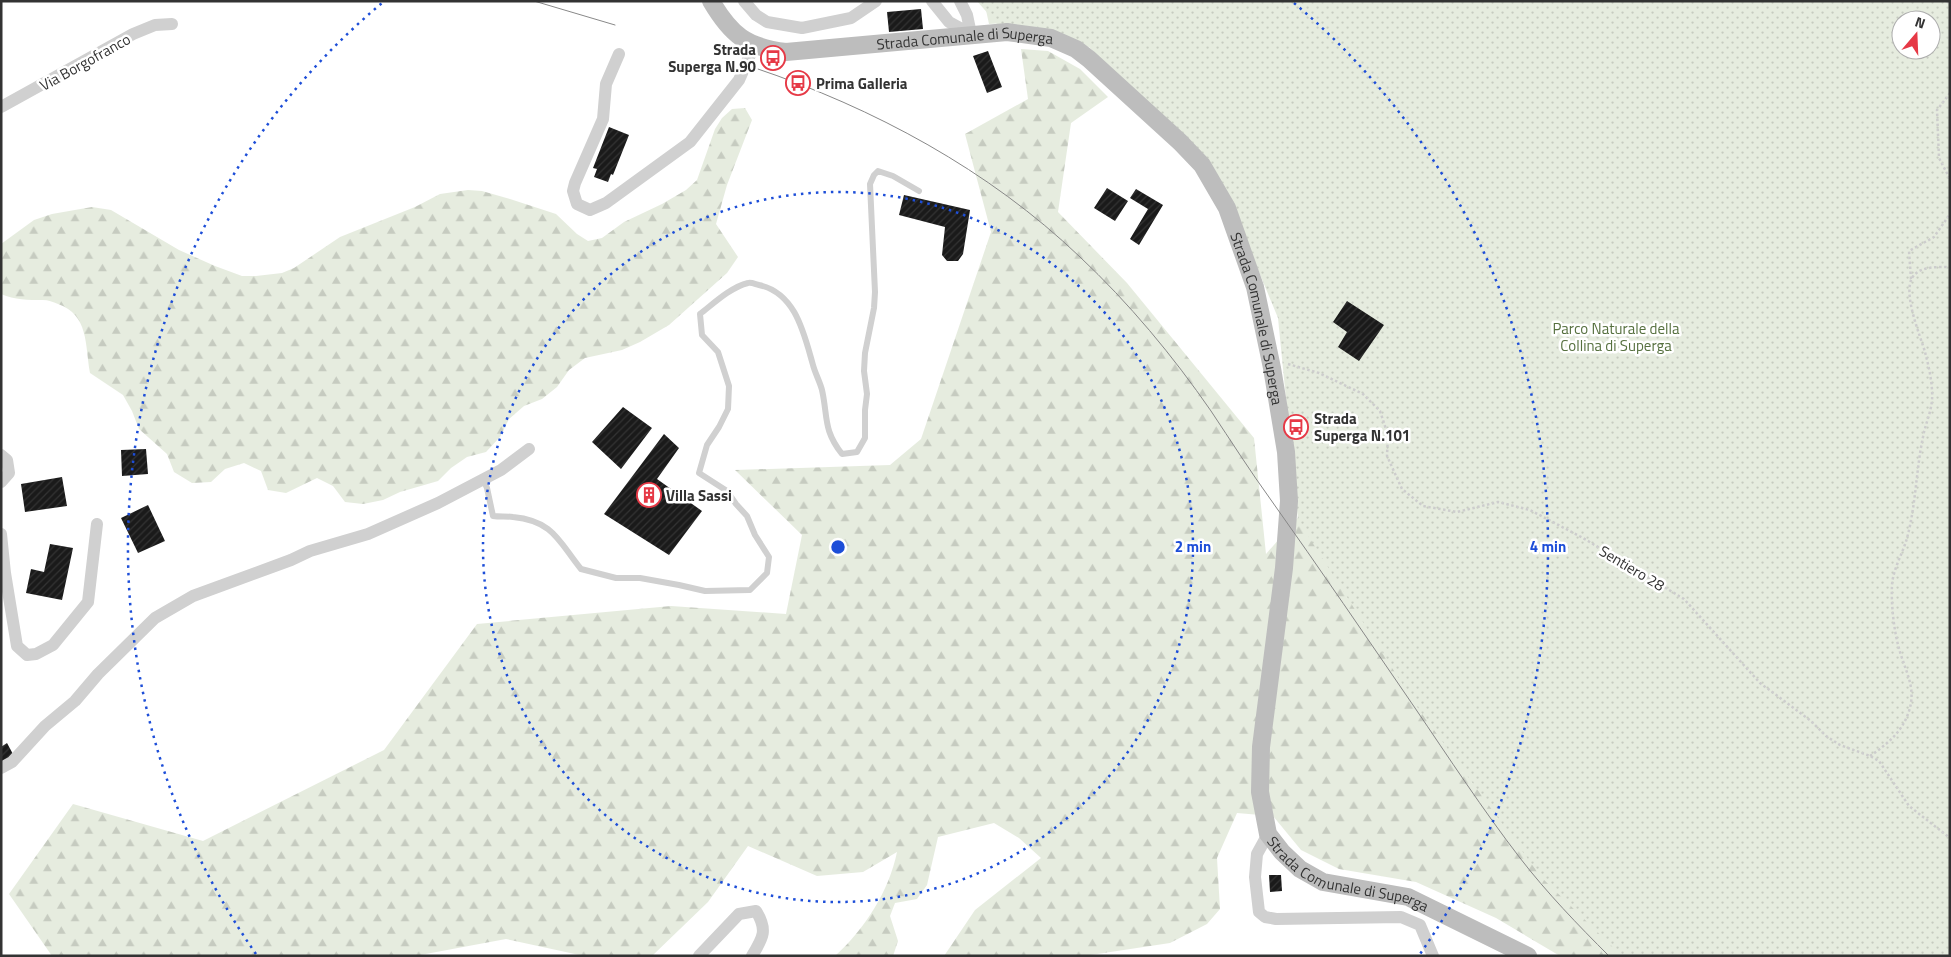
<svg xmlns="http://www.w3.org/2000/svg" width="1951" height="957" font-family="'Titillium Web',sans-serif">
  <defs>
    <pattern id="forest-firs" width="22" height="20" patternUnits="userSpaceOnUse" patternTransform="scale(1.25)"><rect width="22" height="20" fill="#e6ecdf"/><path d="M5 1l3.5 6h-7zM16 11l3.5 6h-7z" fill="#c6cbc0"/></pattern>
    <pattern id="park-dots" width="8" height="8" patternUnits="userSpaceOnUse" patternTransform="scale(1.25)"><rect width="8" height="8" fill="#e6ecdf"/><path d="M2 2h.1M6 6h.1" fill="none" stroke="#c6cbc0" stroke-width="1.8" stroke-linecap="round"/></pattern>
    <pattern id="building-hatch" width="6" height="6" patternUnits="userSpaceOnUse" patternTransform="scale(1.25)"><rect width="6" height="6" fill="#1a1a1a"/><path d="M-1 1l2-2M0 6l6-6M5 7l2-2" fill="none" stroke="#333"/></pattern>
  </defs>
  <rect width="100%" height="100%" fill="#fff"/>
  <path fill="url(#forest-firs)" fill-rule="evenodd" d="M984,1H1950V956H1560L1496,918L1416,882L1339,869L1301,850L1273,816L1237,813L1217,858L1220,909L1207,924L1170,943L1084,956H944L975,910L1041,858L1019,838L994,823L938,837L927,885L917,899L895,903L890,916L898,941L893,956H835C865,929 889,891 897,852L863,872L817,876L748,846L708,902L652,956H584L506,939L415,956H52L9,894L73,804L203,841L384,750L477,624L671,606L786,614L802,535L735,470L890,465L921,439L991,232L965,134L1028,99L1021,49L1048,51L1080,69L1108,97L1071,123L1058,212L1127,283L1254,438L1266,554L1307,507L1366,456L1227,176L1095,37L1024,22L989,24ZM1901,20H1931V50H1901Z
    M745,108L752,120L727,185L716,224L738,257L727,273L669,325L640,342L622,350L585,358L569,370L557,387L542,399L524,406L509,419L500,437L486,452L467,457L451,468L438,481L400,492L383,500L363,504L345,502L333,486L317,478L286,493L268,490L261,471L244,463L225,469L211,482L192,483L174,472L167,454L139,429L132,411L123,395L90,373C85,345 89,315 58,304C53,302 48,300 43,300C28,300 15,300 1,294V244L34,220L52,214L92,207L111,210L179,250L215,266L242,276H256L282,273L294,268L340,237L415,207L440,194L468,190L482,191L510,199L556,214L577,234L588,241L602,238L624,222L662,204L686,190L697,180L715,129L722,118L732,109Z"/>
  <path fill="url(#park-dots)" fill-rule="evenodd" d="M977,1H1950V956H1622L1541,877L1415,704L1298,520L1278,318L1236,216L1208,168L1089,47L997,24ZM1901,20H1931V50H1901Z"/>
  <path fill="url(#building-hatch)" d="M921,9L923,29L889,32L887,12Z
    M988,51L1002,87L987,93L973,56Z
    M609,127L629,135L613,175L611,174L608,182L594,177L597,169L593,168Z
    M1107,188L1128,201L1115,221L1094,208Z
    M1136,189L1163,205L1139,245L1130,239L1148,209L1130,198Z
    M904,195L970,210L963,254L958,261H947L942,255L945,227L899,215Z
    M1347,301L1384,325L1359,361L1338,347L1347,332L1333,322Z
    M623,407L652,428L621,469L592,442Z
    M664,434L679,448L657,479L702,511L669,555L604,514Z
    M146,449L148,474L122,476L121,450Z
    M62,477L67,506L25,512L21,484Z
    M148,505L165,541L138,553L121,518Z
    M50,544L73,548L62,600L26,593L31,569L44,572Z
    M7,743L14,756L1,763V747Z
    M1269,875H1281L1282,891L1270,892Z"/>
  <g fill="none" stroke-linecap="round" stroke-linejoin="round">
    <path stroke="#cdcdcd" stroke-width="2.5" stroke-dasharray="2.5 2.5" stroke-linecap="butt" d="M1947,1L1950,4
      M1950,93L1937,110L1939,158L1950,179
      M1911,279L1909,251L1934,237L1950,214
      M1288,364L1319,373L1363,394L1380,411L1388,435L1387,456L1402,489L1423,506L1457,512L1498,502L1530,510L1583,538L1684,599L1760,683L1811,721L1826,736L1840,745L1870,756L1879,761L1909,806L1950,838
      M1870,756C1886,745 1901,733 1908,714C1917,690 1907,675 1900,652C1894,632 1891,606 1892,585C1893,569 1903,553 1907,538C1916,505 1916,470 1923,437C1925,425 1931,413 1932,400C1933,385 1929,367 1925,352C1920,335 1903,295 1912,278C1919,266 1937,267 1950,267"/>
    <path stroke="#d0d0d0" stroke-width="6" d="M483,479L487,488L493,516C500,517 506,516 513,517C554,521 559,542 581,569L616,578H640L679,585L705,591L750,590L767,573L769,557L755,535L747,516L736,504L727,491L699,473L707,445L719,427L728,409L729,386L718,352L702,335L700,314C713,304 731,287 748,283C751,282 755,284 759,285C796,293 804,334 813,365C815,373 820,382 822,390C828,417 823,430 842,454L857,452L865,438V410L867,394L864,371L865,353L874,308L875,292L870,184L874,175L878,171L893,176L919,191"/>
    <path stroke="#d0d0d0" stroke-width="12" d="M744,1L756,15L767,22L802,28L851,18L876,1
      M932,1L949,22L971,34
      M960,1L967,15L971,34
      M619,54L606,84L603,119L575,183L573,191L577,204L590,210L606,203L690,142L739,80L754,46
      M1,107L133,34L155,25L172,24
      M1,455L7,460L9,473L1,482
      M1,534L5,573L17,646L27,655L36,654L53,645L88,602L97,524
      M1,768L12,762L45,726L75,701L98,674L155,618L193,596L291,560L310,551L368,534L438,503L501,470L529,449
      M1268,834L1257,854L1255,877L1259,912L1265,917L1276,919L1401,917L1420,925L1433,956
      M699,956L739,914L756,911C768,930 763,938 752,956"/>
    <path stroke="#bdbdbd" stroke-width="18" id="s1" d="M711,1C731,35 746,47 786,52L1007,32L1051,38L1076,49L1089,59L1180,142L1202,165L1227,208L1255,287L1272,368L1286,452L1289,501L1284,568L1261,747L1260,792L1268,834L1282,852L1300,869L1323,882L1408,897L1528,956"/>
    <path stroke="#888" stroke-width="1" d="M534,1L615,25
      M755,68C874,108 989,170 1080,257C1129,303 1173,356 1211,411C1231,441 1250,471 1271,500C1320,569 1367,638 1415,708C1449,758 1483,810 1520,858C1547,893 1578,925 1609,956"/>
  </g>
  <g fill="none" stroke="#1d4ed8" stroke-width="2.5" stroke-dasharray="2.5 5">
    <circle cx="838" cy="547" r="355"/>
    <path d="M256 954A710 710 0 0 1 382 3M1294 3A710 710 0 0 1 1420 954"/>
  </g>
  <defs>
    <symbol id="bus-ring" viewBox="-11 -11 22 22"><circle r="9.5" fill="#fff" stroke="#e63946" stroke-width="1.5"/><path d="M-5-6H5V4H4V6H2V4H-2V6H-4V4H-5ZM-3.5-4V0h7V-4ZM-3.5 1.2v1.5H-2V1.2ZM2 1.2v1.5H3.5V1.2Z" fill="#e63946"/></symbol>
    <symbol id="building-ring" viewBox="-11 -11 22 22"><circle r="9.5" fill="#fff" stroke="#e63946" stroke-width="1.5"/><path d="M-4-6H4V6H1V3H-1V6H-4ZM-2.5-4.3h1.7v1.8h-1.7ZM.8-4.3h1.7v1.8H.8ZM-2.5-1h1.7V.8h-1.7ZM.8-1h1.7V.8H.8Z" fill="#e63946"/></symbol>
  </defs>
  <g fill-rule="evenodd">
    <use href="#bus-ring" x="759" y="44" width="28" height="28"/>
    <use href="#bus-ring" x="784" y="69" width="28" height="28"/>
    <use href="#bus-ring" x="1282" y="413" width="28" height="28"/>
    <use href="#building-ring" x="635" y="481" width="28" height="28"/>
  </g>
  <g text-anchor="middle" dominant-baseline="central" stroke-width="5" stroke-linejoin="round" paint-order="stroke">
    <g font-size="15" fill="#333" stroke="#fff">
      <text stroke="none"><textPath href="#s1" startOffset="275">Strada Comunale di Superga</textPath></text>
      <text transform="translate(85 62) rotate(-29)">Via Borgofranco</text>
      <text stroke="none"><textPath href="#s1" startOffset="725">Strada Comunale di Superga</textPath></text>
      <text transform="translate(1632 568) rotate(31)">Sentiero 28</text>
      <text stroke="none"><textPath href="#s1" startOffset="1340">Strada Comunale di Superga</textPath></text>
    </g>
    <g font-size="15" font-weight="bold" fill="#333" stroke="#fff" text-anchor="start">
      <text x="756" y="49" text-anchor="end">Strada<tspan x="756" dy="17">Superga N.90</tspan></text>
      <text x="816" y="83">Prima Galleria</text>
      <text x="1314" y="418">Strada<tspan x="1314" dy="17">Superga N.101</tspan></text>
      <text x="666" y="495">Villa Sassi</text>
    </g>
    <g font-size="15" fill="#56703f" stroke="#fff">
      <text x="1616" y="328">Parco Naturale della<tspan x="1616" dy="17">Collina di Superga</tspan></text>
    </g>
  </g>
  <circle cx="838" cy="547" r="8" fill="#1d4ed8" stroke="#fff" stroke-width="2.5"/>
  <g font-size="15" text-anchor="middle" font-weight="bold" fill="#1d4ed8" stroke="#fff" stroke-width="5" stroke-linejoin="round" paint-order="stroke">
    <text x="1193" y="552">2 min</text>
    <text x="1548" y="552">4 min</text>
  </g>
  <rect width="1951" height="957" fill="none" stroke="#333333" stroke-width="5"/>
  <g transform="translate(1916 35) rotate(19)"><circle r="24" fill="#ffffff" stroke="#adadad"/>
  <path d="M0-4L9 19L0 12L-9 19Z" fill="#e63946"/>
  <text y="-8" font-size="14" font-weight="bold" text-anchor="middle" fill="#333333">N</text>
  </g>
</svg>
